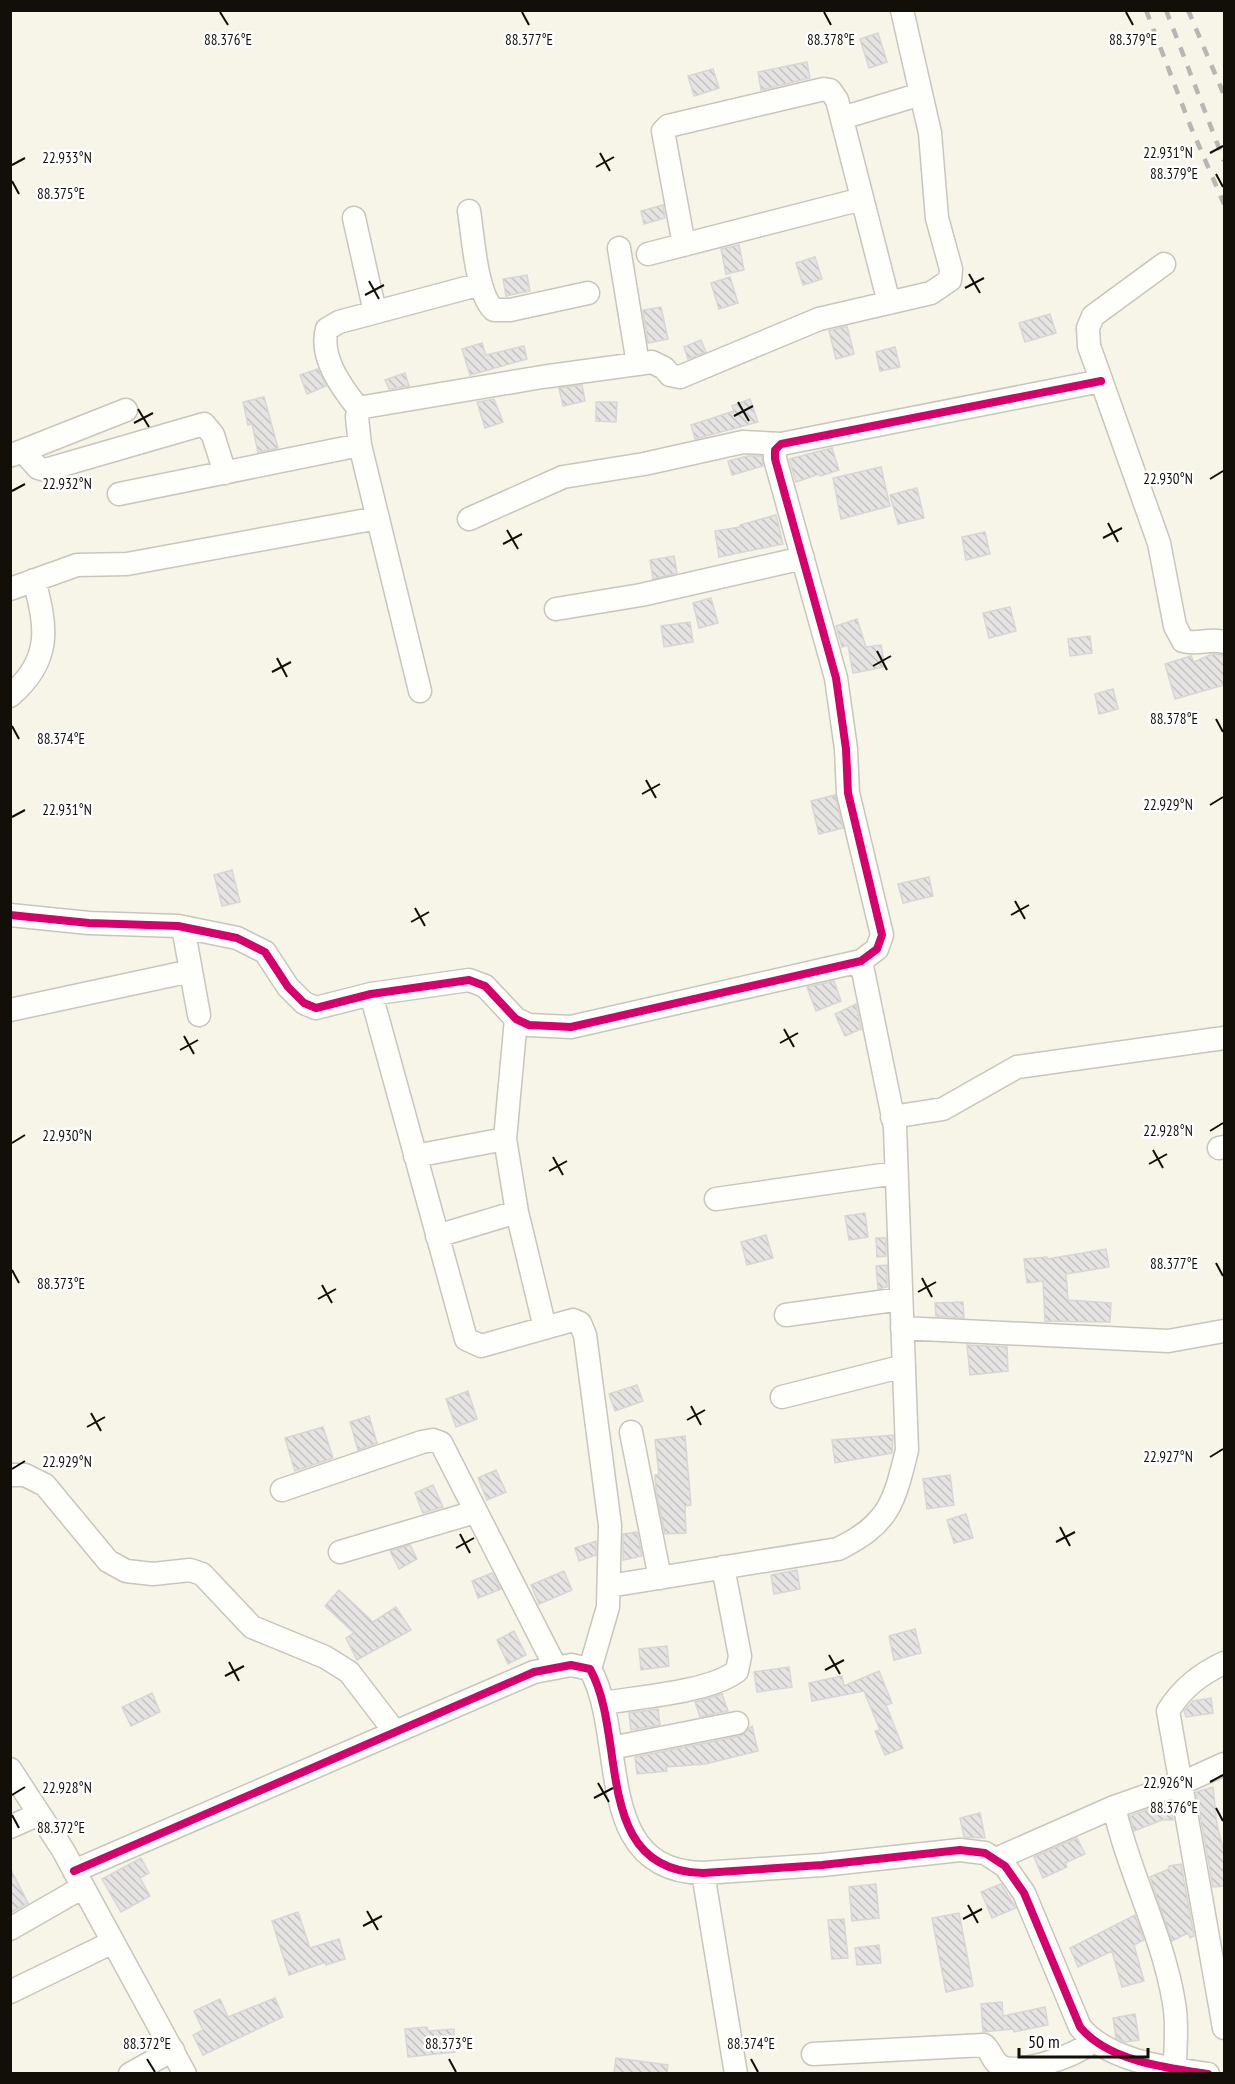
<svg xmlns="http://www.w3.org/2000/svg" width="1235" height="2084" font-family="'PT Sans Narrow',sans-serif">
  <defs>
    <pattern id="building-back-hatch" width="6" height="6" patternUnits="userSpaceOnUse" patternTransform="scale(1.5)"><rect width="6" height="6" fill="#e6e4e2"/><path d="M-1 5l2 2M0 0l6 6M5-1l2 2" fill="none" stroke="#c4c2c0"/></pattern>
  </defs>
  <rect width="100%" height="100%" fill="#f7f5e7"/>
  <path fill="url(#building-back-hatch)" stroke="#d8d6d4" stroke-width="1.5" d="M878,33L887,62L869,68L860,39Z
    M807,62L810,78L761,90L758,72Z
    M713,69L719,88L694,96L688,76Z
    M663,205L665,218L644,224L641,211Z
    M739,245L744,270L726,274L721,249Z
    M815,257L822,279L803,285L796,263Z
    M527,275L530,291L506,296L503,279Z
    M730,277L738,303L719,309L711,283Z
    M661,307L668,339L648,343L643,310Z
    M1050,314L1056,333L1025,342L1019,323Z
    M847,326L854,354L836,359L829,331Z
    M701,340L706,352L688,359L684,347Z
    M482,343L486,355L524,346L527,359L470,375L462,349Z
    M895,347L900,367L880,371L876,352Z
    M318,369L326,386L307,394L300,375Z
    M405,373L409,386L389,389L385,380Z
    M582,385L585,401L563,406L559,388Z
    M264,397L278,448L258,452L252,424L248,425L243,402Z
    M494,399L503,422L485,428L477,402Z
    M750,399L758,422L695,439L691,425L734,411L732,406Z
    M596,402H617L616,422L596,421Z
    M832,448L839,470L820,476L819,474L796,482L789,459Z
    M747,456H762L763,466L732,475L728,461Z
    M881,467L890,506L841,519L833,478Z
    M917,488L924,518L898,524L890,495Z
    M776,515L783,544L719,557L715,531L740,527V525Z
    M985,532L990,554L966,560L962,537Z
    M674,556L677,573L653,579L650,560Z
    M711,598L718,623L699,628L693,603Z
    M1010,607L1016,631L989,638L983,613Z
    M857,619L866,647L881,645L885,667L853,673L848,645L842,647L836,626Z
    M690,622L693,642L664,647L661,626Z
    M1090,636L1092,653L1070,656L1068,639Z
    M1212,654L1224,655V685L1175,699L1165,664L1191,656L1194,662Z
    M1113,689L1118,709L1099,714L1095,694Z
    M835,795L843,828L819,834L811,801Z
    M232,870L240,902L222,906L214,875Z
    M929,877L933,896L903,903L898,884Z
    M834,981L841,1001L816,1011L807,987Z
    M856,1004L861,1029L845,1036L835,1014Z
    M865,1213L868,1237L849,1240L845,1216Z
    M766,1235L773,1258L747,1265L741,1242Z
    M876,1238H886V1256L877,1257Z
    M1106,1249L1109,1267L1066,1274L1068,1300L1111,1303L1110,1322L1045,1321L1043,1281L1027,1283L1024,1259L1047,1257V1259Z
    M887,1265V1287L878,1289L876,1266Z
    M963,1302L964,1318L936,1316L935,1303Z
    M967,1345L1007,1347L1008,1371L970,1375Z
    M637,1385L643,1401L615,1411L609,1394Z
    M468,1391L477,1419L456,1427L446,1399Z
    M369,1416L377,1443L358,1450L350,1422Z
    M323,1427L333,1458L295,1471L285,1438Z
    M893,1435L892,1453L835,1463L832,1440Z
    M685,1436L691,1505L685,1506L686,1533L665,1534L656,1490L655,1475H659L655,1440Z
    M496,1470L506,1492L487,1500L478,1478Z
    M950,1475L954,1505L927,1509L923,1479Z
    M433,1485L443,1507L423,1513L415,1493Z
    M966,1514L973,1538L954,1543L947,1520Z
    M637,1532L642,1556L623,1560V1534Z
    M596,1541V1555L579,1561L575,1548Z
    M410,1545L417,1559L399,1569L390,1551Z
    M797,1570L800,1589L774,1594L771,1575Z
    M564,1571L572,1590L539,1604L531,1585Z
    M492,1573L501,1589L478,1598L472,1581Z
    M339,1590L373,1622L396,1607L411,1630L357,1660L346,1638L354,1633L325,1606Z
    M915,1629L921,1653L894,1660L889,1636Z
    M514,1631L526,1655L508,1664L497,1640Z
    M667,1646L669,1666L641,1670L639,1649Z
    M789,1667L792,1687L757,1692L754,1672Z
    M879,1671L892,1703L886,1705L903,1748L885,1755L875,1731L880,1730L864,1691L812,1701L809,1683L842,1676L844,1686Z
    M152,1693L160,1712L131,1726L122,1707Z
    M722,1694L728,1711L700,1717L695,1702Z
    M1211,1698L1213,1713L1186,1717L1184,1711L1193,1701Z
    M658,1709L660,1725L631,1730L629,1713Z
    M752,1726L758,1751L705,1764L666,1767L667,1771L637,1774L635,1757L740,1736Z
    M1213,1787L1217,1825L1224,1852V1886L1213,1887L1196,1792Z
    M1170,1801L1173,1820H1162L1134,1831L1130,1816Z
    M980,1813L985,1838L964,1837L960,1818Z
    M1077,1838L1085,1854L1065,1863L1067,1867L1043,1878L1034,1857Z
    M141,1858L149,1873L140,1878L150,1896L121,1912L102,1879Z
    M1181,1864L1194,1936L1190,1938L1188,1933L1172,1941L1150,1877L1169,1869V1866Z
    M10,1868L28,1903L10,1913Z
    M876,1884L879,1918L852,1921L849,1887Z
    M1001,1884L1016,1908L992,1918L981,1892Z
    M298,1912L310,1948L339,1939L345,1959L326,1965V1962L289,1975L272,1921Z
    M959,1913L973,1986L946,1992L932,1918Z
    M1135,1915L1144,1940L1134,1945L1144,1981L1122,1987L1112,1951L1078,1967L1070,1948Z
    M844,1919L848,1958L832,1959L828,1920Z
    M879,1945L881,1963L857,1965L855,1948Z
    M275,1998L283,2017L203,2055L193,2035L203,2030L194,2011L220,1999L228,2017Z
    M1002,2002L1003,2016L1045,2007L1048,2025L1014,2032L1013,2029L983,2032L981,2004Z
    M1135,2014L1139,2040L1125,2042L1116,2038L1113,2018Z
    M427,2027L428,2031L454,2029L455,2052L408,2057L405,2029Z
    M616,2058L668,2065L667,2073H614Z"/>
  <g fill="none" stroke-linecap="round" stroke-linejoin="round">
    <defs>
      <path id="minor" d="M842,118L921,94
        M469,211C473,235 476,294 494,310H510L588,293
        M354,218L375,312
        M684,245L663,131L668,126L824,89L830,90L837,100L889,303
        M619,248L638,364
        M648,254L862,199
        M1164,264L1093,316L1088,328L1089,346L1159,543L1175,626L1183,641C1197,645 1210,638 1224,642
        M358,408C342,388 319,357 327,329L339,322L481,284
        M23,451L38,468L45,470L204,424L213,435L225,473
        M12,455L126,410
        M119,494L360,445
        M469,519L563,477L644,464L743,442L781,444
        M10,589L77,565L127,564L378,518
        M556,609L641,595L803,558
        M420,691L360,445L357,417L358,408L542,377L652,362L664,368L670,375L680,377L819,319L931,293L950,280L951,269L937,218L930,133L902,10
        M10,696C52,660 47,628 34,580
        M10,915L89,923L178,926L237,938L265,952L288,987L304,1003L316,1008L371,994L469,980L485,986L516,1019L529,1025L571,1027L861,961L877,949L882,935L848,793L846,749L836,678L775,459V450L781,444L1101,381
        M183,927L199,1015
        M371,994L466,1339L481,1346L573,1320L580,1323L585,1335L610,1525L608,1607L590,1669
        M10,1010L191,971
        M516,1019L505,1139L517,1212L545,1328
        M892,1117L943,1109L1017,1067L1224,1038
        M1219,1148L1224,1147
        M415,1156L505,1139
        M716,1199L896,1173
        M437,1236L517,1212
        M786,1315L901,1299
        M902,1328L1168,1341L1224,1331
        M782,1397L904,1366
        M631,1432L660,1578
        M10,1475H25L45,1485L108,1561L126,1571L153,1574L190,1570L202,1574L252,1627L325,1657L349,1672L395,1732
        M282,1490L422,1442L433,1440L441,1443L556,1668
        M340,1552L475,1512
        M609,1586L838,1549C889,1524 894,1503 907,1450L895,1127L861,961
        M1224,1663C1200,1674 1182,1688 1168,1711L1224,2028
        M603,1703C639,1697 710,1692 737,1671L740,1656L723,1567
        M611,1748L737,1723
        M10,1769L63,1850L185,2074
        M1114,1807C1129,1874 1163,1935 1174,2003C1178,2024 1175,2047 1175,2067
        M10,1827L39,1814
        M996,1859L1114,1807L1182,1783L1224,1764
        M74,1871L534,1672L571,1665L590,1669C628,1737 591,1871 703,1873L822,1865L960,1850L985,1853L1005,1866L1024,1893L1080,2027C1108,2061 1166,2068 1208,2074
        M703,1873L736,2074
        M10,1929L83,1887
        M10,1992L113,1942
        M813,2054L984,2045C992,2052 992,2062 1002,2067C1021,2075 1079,2055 1092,2041
        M130,2074L173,2050"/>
    </defs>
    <use href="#minor" stroke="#c8c6bc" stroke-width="25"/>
    <use href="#minor" stroke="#fefefb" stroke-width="22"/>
    <path stroke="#b6b6b3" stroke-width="4.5" stroke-dasharray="10 10" stroke-linecap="butt" d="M1146,10L1190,125L1224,204
      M1166,10L1224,161
      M1188,10L1224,95"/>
    <defs>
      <path id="cycleway" d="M10,915L89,923L178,926L237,938L265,952L288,987L304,1003L316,1008L371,994L469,980L485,986L516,1019L529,1025L571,1027L861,961L877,949L882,935L848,793L846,749L836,678L775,459V450L781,444L1101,381
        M74,1871L534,1672L571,1665L590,1669C628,1737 591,1871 703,1873L822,1865L960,1850L985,1853L1005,1866L1024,1893L1080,2027C1108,2061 1166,2068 1208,2074"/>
    </defs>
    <use href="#cycleway" stroke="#fff" stroke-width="11"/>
    <use href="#cycleway" stroke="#d6006c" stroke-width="8"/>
  </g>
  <path fill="none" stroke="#110f07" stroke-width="2" d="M220,12L228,25M522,12L529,25M824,12L831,25M1126,12L1133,25M600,153L610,171M1210,153L1223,146M12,165L25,158M596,167L614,157M1216,174L1223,187M12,181L19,194M969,274L980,293M369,281L379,299M965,288L984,278M365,295L384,285M738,402L749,421M138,409L149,427M734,416L753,406M134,423L153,413M1210,479L1223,471M12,491L25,484M1108,523L1118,542M507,530L518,549M1103,538L1122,528M503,544L522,534M877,651L887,670M277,658L287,677M873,666L891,656M272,672L291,662M1216,719L1223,732M12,726L19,739M646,780L656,798M642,794L660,784M1210,805L1223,797M12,817L25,810M1015,901L1025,919M415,908L425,926M1011,915L1029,905M411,922L429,912M784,1029L794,1047M184,1036L194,1054M780,1043L798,1033M180,1050L198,1040M1210,1131L1223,1123M12,1143L25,1135M1153,1150L1163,1168M553,1157L563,1175M1149,1164L1167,1154M549,1171L567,1161M1216,1263L1223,1276M12,1270L19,1283M922,1278L932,1297M322,1285L332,1303M918,1292L936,1282M318,1299L336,1289M691,1406L701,1425M91,1413L101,1431M687,1420L705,1410M87,1427L105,1417M1210,1457L1223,1449M12,1469L25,1461M1060,1527L1070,1546M460,1534L470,1553M1056,1542L1075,1532M456,1548L474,1538M829,1655L840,1674M229,1662L239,1681M825,1670L844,1660M225,1676L244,1666M1210,1782L1223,1775M598,1783L609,1802M12,1795L25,1787M594,1798L613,1788M1216,1808L1223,1821M12,1815L19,1828M968,1905L978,1923M367,1911L378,1930M963,1919L982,1909M363,1926L382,1916M147,2059L155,2072M449,2059L456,2072M751,2059L758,2072"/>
  <g font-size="15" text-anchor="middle" fill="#110f07" stroke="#fff" stroke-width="5" stroke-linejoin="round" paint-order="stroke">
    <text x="228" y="45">88.376°E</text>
    <text x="529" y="45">88.377°E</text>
    <text x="831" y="45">88.378°E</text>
    <text x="1133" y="45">88.379°E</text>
    <text x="1168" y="158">22.931°N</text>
    <text x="67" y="163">22.933°N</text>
    <text x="1174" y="179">88.379°E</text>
    <text x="61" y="199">88.375°E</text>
    <text x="1168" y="484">22.930°N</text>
    <text x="67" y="489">22.932°N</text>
    <text x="1174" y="724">88.378°E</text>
    <text x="61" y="744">88.374°E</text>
    <text x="1168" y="810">22.929°N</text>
    <text x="67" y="815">22.931°N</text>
    <text x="1168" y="1136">22.928°N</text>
    <text x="67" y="1141">22.930°N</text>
    <text x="1174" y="1269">88.377°E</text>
    <text x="61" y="1289">88.373°E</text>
    <text x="1168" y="1462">22.927°N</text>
    <text x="67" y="1467">22.929°N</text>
    <text x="1168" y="1788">22.926°N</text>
    <text x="67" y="1793">22.928°N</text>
    <text x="1174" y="1813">88.376°E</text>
    <text x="61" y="1833">88.372°E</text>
    <text x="147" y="2049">88.372°E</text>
    <text x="449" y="2049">88.373°E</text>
    <text x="751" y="2049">88.374°E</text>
  </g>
  <rect width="1235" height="2084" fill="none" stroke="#110f07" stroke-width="24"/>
  <path d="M1019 2048v9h129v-9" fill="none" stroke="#110f07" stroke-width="3"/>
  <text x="1028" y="2048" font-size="18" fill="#110f07" stroke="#ffffff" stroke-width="4.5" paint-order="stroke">50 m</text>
</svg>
